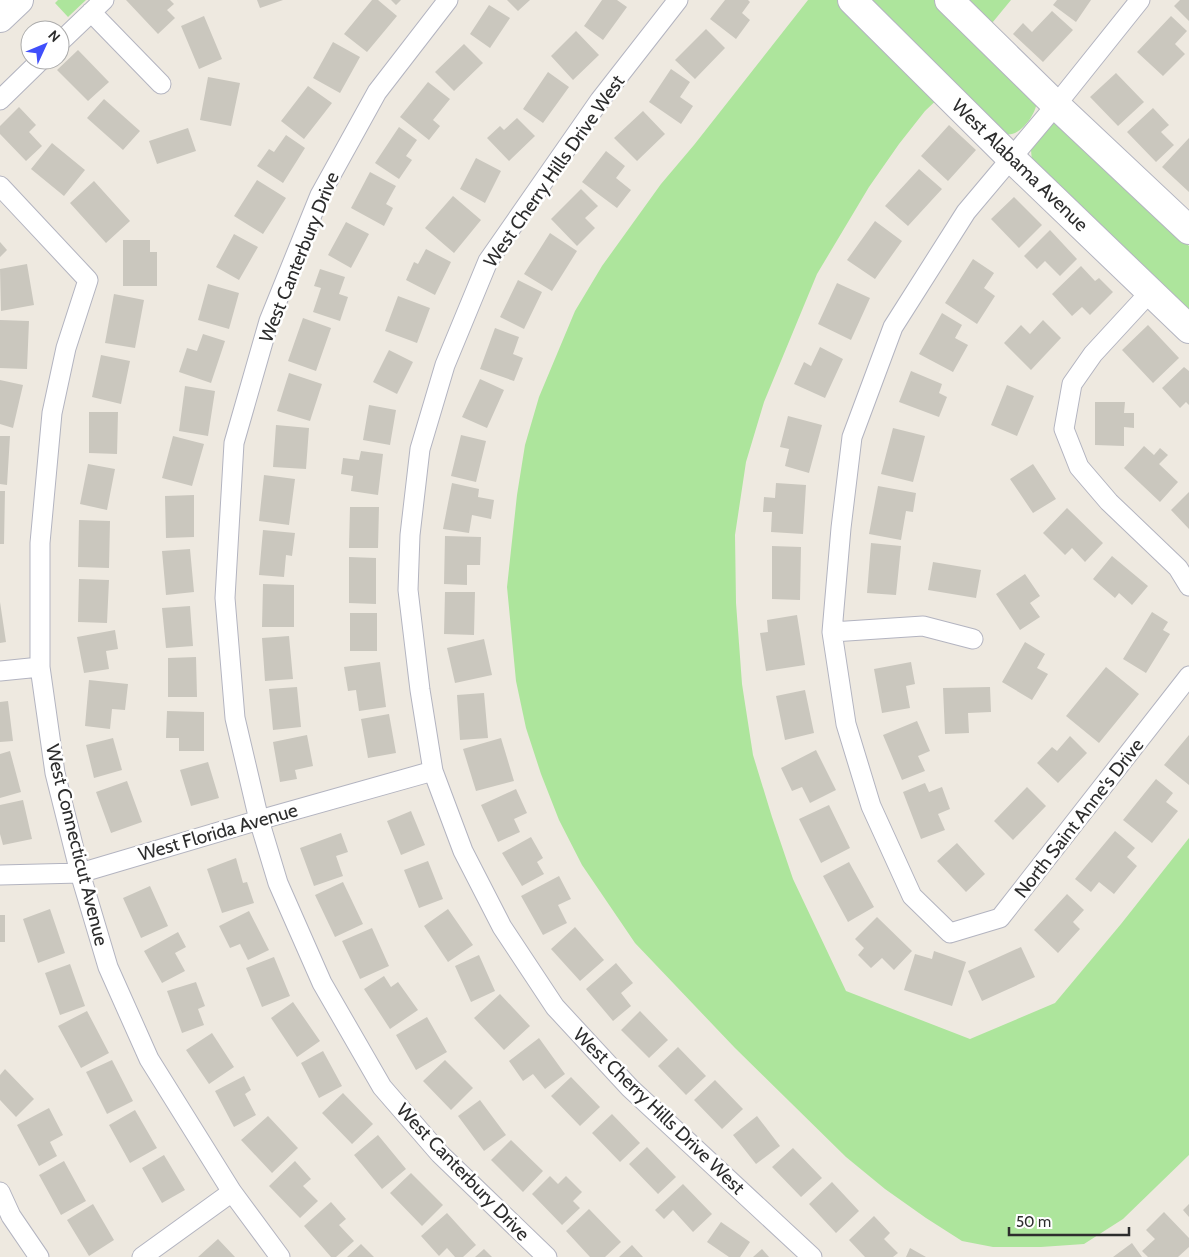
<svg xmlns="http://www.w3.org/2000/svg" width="1189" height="1257" font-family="Cabin,sans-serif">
  <rect width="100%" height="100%" fill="#eee9e0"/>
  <path fill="#ade59c" d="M58,0H86L68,17L55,3Z
    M808,0H852L945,92L925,111L899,144L869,187L817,274L764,402L746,462L735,535L736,603L742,684L753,755L772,817L793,879L846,991L970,1039L1055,1003L1121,924L1189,838V1155L1123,1219L1084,1244L1041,1247H993L962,1241L926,1218L885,1189L846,1157L735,1048L635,943L582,865L559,820L541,774L526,728L516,681L507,587L517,495L525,445L539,397L575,311L602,266L661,184L694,145Z
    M867,0H939L1037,100C1037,112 1024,131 1012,134C1008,135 1004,134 1001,132Z
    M949,0H1011L983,34Z
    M1056,123L1136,194L1189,246V316L1032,162L1031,150L1048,126Z"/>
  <path fill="#cac7be" d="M126,0H170L174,4L167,10L175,18L158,34Z
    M257,0H283L260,8Z
    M372,0H378L397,16L367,52L344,34Z
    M391,0H401L396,5Z
    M507,0H530L518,11Z
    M602,0H617L627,7L603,40L584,26Z
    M725,0H748L750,2L742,13L750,20L736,39L710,19Z
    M1057,0H1091L1076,22L1053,5Z
    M1180,0H1189V21L1174,6Z
    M489,5L510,18L490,48L470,34Z
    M1052,11L1073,30L1043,62L1013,34L1023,23L1032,32Z
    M204,16L222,59L199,69L181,26Z
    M1171,16L1187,31L1175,44L1185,54L1163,76L1137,52Z
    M706,29L725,48L695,79L675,60Z
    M576,31L599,55L573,80L551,56Z
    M333,42L360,57L340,93L313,78Z
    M464,44L483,63L454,91L435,72Z
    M78,50L109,82L88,101L57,70Z
    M671,69L690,82L680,97L693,106L681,124L649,102Z
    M548,72L569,87L543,123L523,109Z
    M1116,73L1144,102L1118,126L1090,97Z
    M208,77L240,83L231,126L200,120Z
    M428,82L450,99L433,120L440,126L429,140L400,117Z
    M308,86L332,103L304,139L281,121Z
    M104,99L140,131L123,150L87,118Z
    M19,107L36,125L29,132L42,146L26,161L0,134V126Z
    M1153,108L1169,125L1161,132L1174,145L1156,162L1127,132Z
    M643,111L665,134L637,161L614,138Z
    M517,118L535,136L509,161L487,138L500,126L504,130Z
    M949,125L976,150L948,181L921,156Z
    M399,127L417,140L406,156L412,160L399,179L375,163Z
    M188,128L196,151L157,164L149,141Z
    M286,135L305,148L283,183L257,166L269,149L274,152Z
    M1189,138V192L1162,167Z
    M52,143L85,170L64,196L31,169Z
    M606,151L625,166L616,178L631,190L617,208L582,182Z
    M476,158L501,171L485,203L460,189Z
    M919,169L942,189L908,226L885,206Z
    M370,172L396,186L386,204L393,208L384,226L351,208Z
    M257,180L286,198L263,234L234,216Z
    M94,181L130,221L106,243L70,203Z
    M581,189L598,206L585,218L595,228L577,246L551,219Z
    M453,196L481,220L454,253L425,228Z
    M1014,197L1042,225L1019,248L991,219Z
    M875,221L902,241L875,279L847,260Z
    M346,222L369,234L351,268L328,255Z
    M1050,230L1077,259L1060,276L1045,261L1037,269L1024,256Z
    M550,233L577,251L552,291L524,274Z
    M234,234L258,247L239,280L216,267Z
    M123,240H150V252H157V286H123Z
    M0,242L7,250L0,257Z
    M426,249L451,262L435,295L406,280L414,262L418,264Z
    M973,259L994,273L984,288L995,296L977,324L945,303Z
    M27,264L34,305L1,311L0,269Z
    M1081,266L1095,281L1099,278L1113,292L1090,315L1082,307L1072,316L1052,294Z
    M320,269L345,277L339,294L348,297L340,321L313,312L321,288L314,286Z
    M518,280L542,292L524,329L500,317Z
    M837,283L870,298L851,340L818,324Z
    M208,284L239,293L229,329L198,320Z
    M114,294L144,300L135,348L105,343Z
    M398,296L430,308L417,343L385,331Z
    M942,313L962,325L955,338L968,345L953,372L919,354Z
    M303,318L331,328L316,371L288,361Z
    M0,320L29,321L27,369L0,368Z
    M1043,320L1061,338L1031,370L1004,343L1021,325L1030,334Z
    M1148,325L1179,358L1153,383L1122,350Z
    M495,328L519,337L513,354L523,358L514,381L480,369Z
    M203,334L225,341L211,383L179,372L187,348L197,351Z
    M820,347L843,359L825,398L794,384L804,362L811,366Z
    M389,350L413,362L397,394L373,382Z
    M101,355L130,361L121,404L92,397Z
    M1184,367L1189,371V405L1186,402L1180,408L1162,388Z
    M911,371L942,384L939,393L947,397L939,417L899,402Z
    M289,373L322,384L310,421L277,411Z
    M480,379L504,390L487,428L462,417Z
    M0,380L23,385L13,428L0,424Z
    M1007,385L1034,396L1017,436L991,425Z
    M185,386L215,391L208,436L179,431Z
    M1095,402H1125L1124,413H1134V428L1124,427V446L1095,445Z
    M369,405L396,410L390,445L363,440Z
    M89,412H118L117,454L89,453Z
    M788,416L822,425L809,473L785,466L789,449L780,447Z
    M276,425L309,428L306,469L273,467Z
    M893,428L925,436L913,482L881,474Z
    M461,435L486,441L476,482L451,476Z
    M0,436H10L7,485L0,484Z
    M173,436L204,444L192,486L162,478Z
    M1144,446L1154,455L1160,448L1168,455L1159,464L1178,482L1160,502L1124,468Z
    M361,451L383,454L378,495L351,491L353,476L341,474L343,458L359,460Z
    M88,464L115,469L107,510L80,504Z
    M1033,464L1056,499L1033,513L1010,479Z
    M264,475L295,479L289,525L259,521Z
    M452,483L479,489L478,497L494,500L491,519L472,515L469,533L443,529Z
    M776,483L806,485L803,534L771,532L772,512H763L764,497L775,498Z
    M878,486L916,493L913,512L906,511L901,540L869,534Z
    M0,491H5L4,544H0Z
    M1189,492V529L1171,510Z
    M194,495V537L166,538L165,496Z
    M350,507H379L378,548H349Z
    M1067,508L1103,543L1085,562L1072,548L1065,555L1043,533Z
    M79,520L110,521L109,568L78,567Z
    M263,530L295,533L292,556L286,555L284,577L259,575Z
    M445,536L481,537L480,565H467V585L444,584Z
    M871,543L901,546L896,595L867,593Z
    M772,546L801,547L800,600L772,599Z
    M190,549L194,592L166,595L162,551Z
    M1112,556L1148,586L1132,605L1119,593L1115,598L1093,579Z
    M349,557L376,558V604L349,603Z
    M933,562L981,570L976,598L928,590Z
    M1025,574L1040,596L1030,603L1040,617L1020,630L996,594Z
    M79,579L109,580L107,623L78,622Z
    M263,584L294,585V627H262Z
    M445,592H475L474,635L444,634Z
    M0,602L6,642L0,643Z
    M190,606L193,646L166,648L162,608Z
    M1152,612L1168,622L1163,630L1170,634L1146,673L1123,659Z
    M350,613H377V651H350Z
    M797,615L805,665L766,671L760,633L768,632L767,620Z
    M115,630L118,649L106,651L109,669L84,673L77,637Z
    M289,636L293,679L265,681L262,638Z
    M484,639L492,675L455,683L447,648Z
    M1025,642L1045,654L1037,668L1048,674L1032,700L1002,682Z
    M196,657L197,697H168V658Z
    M380,662L386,707L359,711L356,690L348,691L344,667Z
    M911,662L915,684L906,686L910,708L882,713L874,669Z
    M1106,667L1139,694L1099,743L1066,716Z
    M89,680L128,684L125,710L112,709L110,729L85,726Z
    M297,687L301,727L273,730L269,689Z
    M990,687L991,712L968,713L969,733L945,734L943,688Z
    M805,690L814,733L785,740L776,696Z
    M484,693L488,738L460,740L457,695Z
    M8,701L13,741L0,742V702Z
    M167,711L204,712V751H179V738H166Z
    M389,714L396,753L368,758L361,719Z
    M917,721L930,751L918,756L925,771L902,780L883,735Z
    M307,735L313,766L295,770L297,779L280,782L273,742Z
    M1189,735V785L1164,765Z
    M1070,736L1087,753L1058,783L1037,763L1052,747L1057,751Z
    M113,738L122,770L94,778L86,745Z
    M501,738L514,781L476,791L463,749Z
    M816,750L836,790L810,803L802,787L792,791L781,768Z
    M10,751L21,792L0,798V754Z
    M208,762L219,798L191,806L180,770Z
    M1156,779L1173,793L1166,802L1178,811L1152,843L1123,820Z
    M127,781L142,822L111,833L96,792Z
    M925,783L929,792L942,787L950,809L938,814L945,830L921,839L903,792Z
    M1027,787L1046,806L1013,840L994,821Z
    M516,789L527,813L514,819L520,832L498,842L481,805Z
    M23,800L32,839L3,845L0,834V805Z
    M829,805L850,848L821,863L799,819Z
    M411,811L425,845L401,855L387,821Z
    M1115,831L1135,848L1127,857L1137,866L1114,894L1099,882L1091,892L1075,879Z
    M341,833L348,852L336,856L343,876L314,886L300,848Z
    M531,837L543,858L537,862L544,874L522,886L502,853Z
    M957,843L985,874L966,892L937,861Z
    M236,858L243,883L247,882L254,903L222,913L207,869Z
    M428,861L443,899L419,908L404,870Z
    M849,862L874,907L848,922L823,876Z
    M559,876L571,899L558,905L567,923L543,935L521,896Z
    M343,882L363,924L335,937L315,895Z
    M150,886L168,926L141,938L123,898Z
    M1067,894L1084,910L1073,922L1080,929L1058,953L1034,930Z
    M50,909L65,953L38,963L23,919Z
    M448,909L473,945L448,962L424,926Z
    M249,911L269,950L248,960L240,944L230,948L219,926Z
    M0,915H5V942H0Z
    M877,917L912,951L894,970L882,958L871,968L858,955L864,948L855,939Z
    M575,927L604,960L580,981L551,949Z
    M372,928L389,966L360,979L342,941Z
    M178,932L186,947L175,953L185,971L162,983L144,951Z
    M1021,947L1035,977L982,1001L968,971Z
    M934,951L966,962L952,1006L904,990L915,954L932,959Z
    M479,955L495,991L471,1002L455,966Z
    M274,957L290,996L262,1007L246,968Z
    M616,963L633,983L621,993L631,1006L613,1021L586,989Z
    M70,964L85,1006L60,1015L45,973Z
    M384,976L391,987L398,982L418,1010L390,1029L364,989Z
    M196,982L205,1006L198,1009L204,1025L182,1033L167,991Z
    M500,994L530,1026L504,1050L474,1018Z
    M293,1002L320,1041L297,1057L271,1018Z
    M87,1011L109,1053L81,1068L58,1026Z
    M640,1011L668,1040L649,1058L621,1030Z
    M427,1017L447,1052L416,1070L396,1035Z
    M212,1033L234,1067L209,1084L186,1050Z
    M539,1038L565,1074L545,1089L533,1074L523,1081L509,1061Z
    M678,1047L706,1076L686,1095L658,1066Z
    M323,1051L342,1086L319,1098L301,1063Z
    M112,1060L133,1101L107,1114L86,1072Z
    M445,1060L473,1088L451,1110L423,1081Z
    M5,1069L34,1099L16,1117L0,1100V1075Z
    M244,1076L251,1090L245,1094L256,1115L234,1127L215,1091Z
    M571,1077L600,1107L580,1126L551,1096Z
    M715,1080L743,1109L722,1129L694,1100Z
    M343,1093L373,1124L352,1144L322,1113Z
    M480,1100L506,1135L484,1151L458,1116Z
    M49,1108L63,1135L50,1142L57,1156L39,1166L17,1125Z
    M135,1110L157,1148L130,1163L109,1125Z
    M612,1114L640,1143L620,1162L592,1133Z
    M268,1116L298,1148L272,1173L241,1140Z
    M757,1116L780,1146L756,1164L733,1135Z
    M378,1135L406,1169L382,1189L354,1155Z
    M511,1140L543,1171L523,1192L491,1160Z
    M647,1147L676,1177L658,1194L629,1164Z
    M793,1148L822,1178L801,1197L772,1167Z
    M164,1155L185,1190L162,1203L142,1168Z
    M64,1161L86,1201L61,1215L39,1175Z
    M295,1161L311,1179L303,1186L318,1201L300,1218L269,1186Z
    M411,1173L443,1205L422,1226L390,1193Z
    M550,1176L558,1184L566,1176L582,1192L573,1201L580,1208L562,1225L532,1194Z
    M832,1182L859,1211L836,1233L809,1204Z
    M683,1184L712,1214L693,1232L673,1210L664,1219L655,1210Z
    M331,1202L346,1219L339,1225L354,1241L336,1257H331L304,1226Z
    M93,1204L114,1240L89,1256L67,1220Z
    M1189,1204V1217L1183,1210Z
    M589,1209L621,1242L605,1257H590L566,1231Z
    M1164,1212L1189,1238V1247L1178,1257H1148L1142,1251L1155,1239L1146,1230Z
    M447,1213L476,1245L463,1257H455L447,1248L439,1256L421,1236Z
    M874,1216L890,1233L884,1239L898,1253L893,1257H865L849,1240Z
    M721,1222L750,1242L740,1257H729L707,1242Z
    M218,1239L235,1257H198Z
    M1132,1243L1142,1257H1113Z
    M361,1244L374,1257H347Z
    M632,1245L643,1257H619Z
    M910,1248L926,1257H906Z
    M484,1249L492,1257H475Z
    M762,1249L769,1257H753Z"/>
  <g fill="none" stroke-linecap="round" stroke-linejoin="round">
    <defs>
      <path id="street" d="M448,0L377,92L320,195L269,321L234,443L225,598L235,718L259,820L278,883L322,983L382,1087L440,1154L547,1257
        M678,0L600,100L488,261L445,365L420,449L410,535L408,590L420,690L433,771L463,851L502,927L555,1007L630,1088L812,1257
        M1140,0L1056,105L966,212L893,327L852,437L841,528L832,632L846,724L871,806L912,896L950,933L1000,918L1189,676
        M91,12L161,84
        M60,42L104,0
        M0,100L41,60
        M0,186L88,280L66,348L52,413L40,543V667L55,773L80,873L108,967L149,1059L232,1192L280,1257
        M1151,291L1093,354L1072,384L1064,429L1079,467L1109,502L1178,568L1189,586
        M832,632L923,626L973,639
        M0,671L40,667
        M0,875L80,873L259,820L433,771
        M0,1192L11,1216L39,1257
        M142,1257L232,1192"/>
      <path id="secondary" d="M852,0L1011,158L1189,329
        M949,0L1056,105L1189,230
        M0,18L19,0"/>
    </defs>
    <use href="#street" stroke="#b3b4c0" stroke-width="21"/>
    <use href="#secondary" stroke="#b3b4c0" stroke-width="30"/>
    <use href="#street" stroke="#fff" stroke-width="19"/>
    <use href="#secondary" stroke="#fff" stroke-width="28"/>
  </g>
  <g text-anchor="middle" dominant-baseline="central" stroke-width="5" stroke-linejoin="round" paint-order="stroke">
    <g font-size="19" fill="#2d2d2d" stroke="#fff">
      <text transform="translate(1020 165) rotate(44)">West Alabama Avenue</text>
      <text transform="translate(554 171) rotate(-55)">West Cherry Hills Drive West</text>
      <text transform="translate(299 257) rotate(-68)">West Canterbury Drive</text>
      <text transform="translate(1079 818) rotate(-52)">North Saint Anne's Drive</text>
      <text transform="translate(218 832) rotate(-16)">West Florida Avenue</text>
      <text transform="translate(77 845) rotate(76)">West Connecticut Avenue</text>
      <text transform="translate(659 1111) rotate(44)">West Cherry Hills Drive West</text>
      <text transform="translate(463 1172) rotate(46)">West Canterbury Drive</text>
    </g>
  </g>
  <g transform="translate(45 45) rotate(46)"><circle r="24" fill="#ffffff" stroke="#ababab"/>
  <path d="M0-4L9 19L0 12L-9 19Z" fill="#404ffb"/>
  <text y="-8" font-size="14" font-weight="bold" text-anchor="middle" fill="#2d2d2d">N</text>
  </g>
  <path d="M1009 1227v8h120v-8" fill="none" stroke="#2d2d2d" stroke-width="2.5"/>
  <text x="1016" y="1227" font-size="15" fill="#2d2d2d" stroke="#ffffff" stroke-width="4" paint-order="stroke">50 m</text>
</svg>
